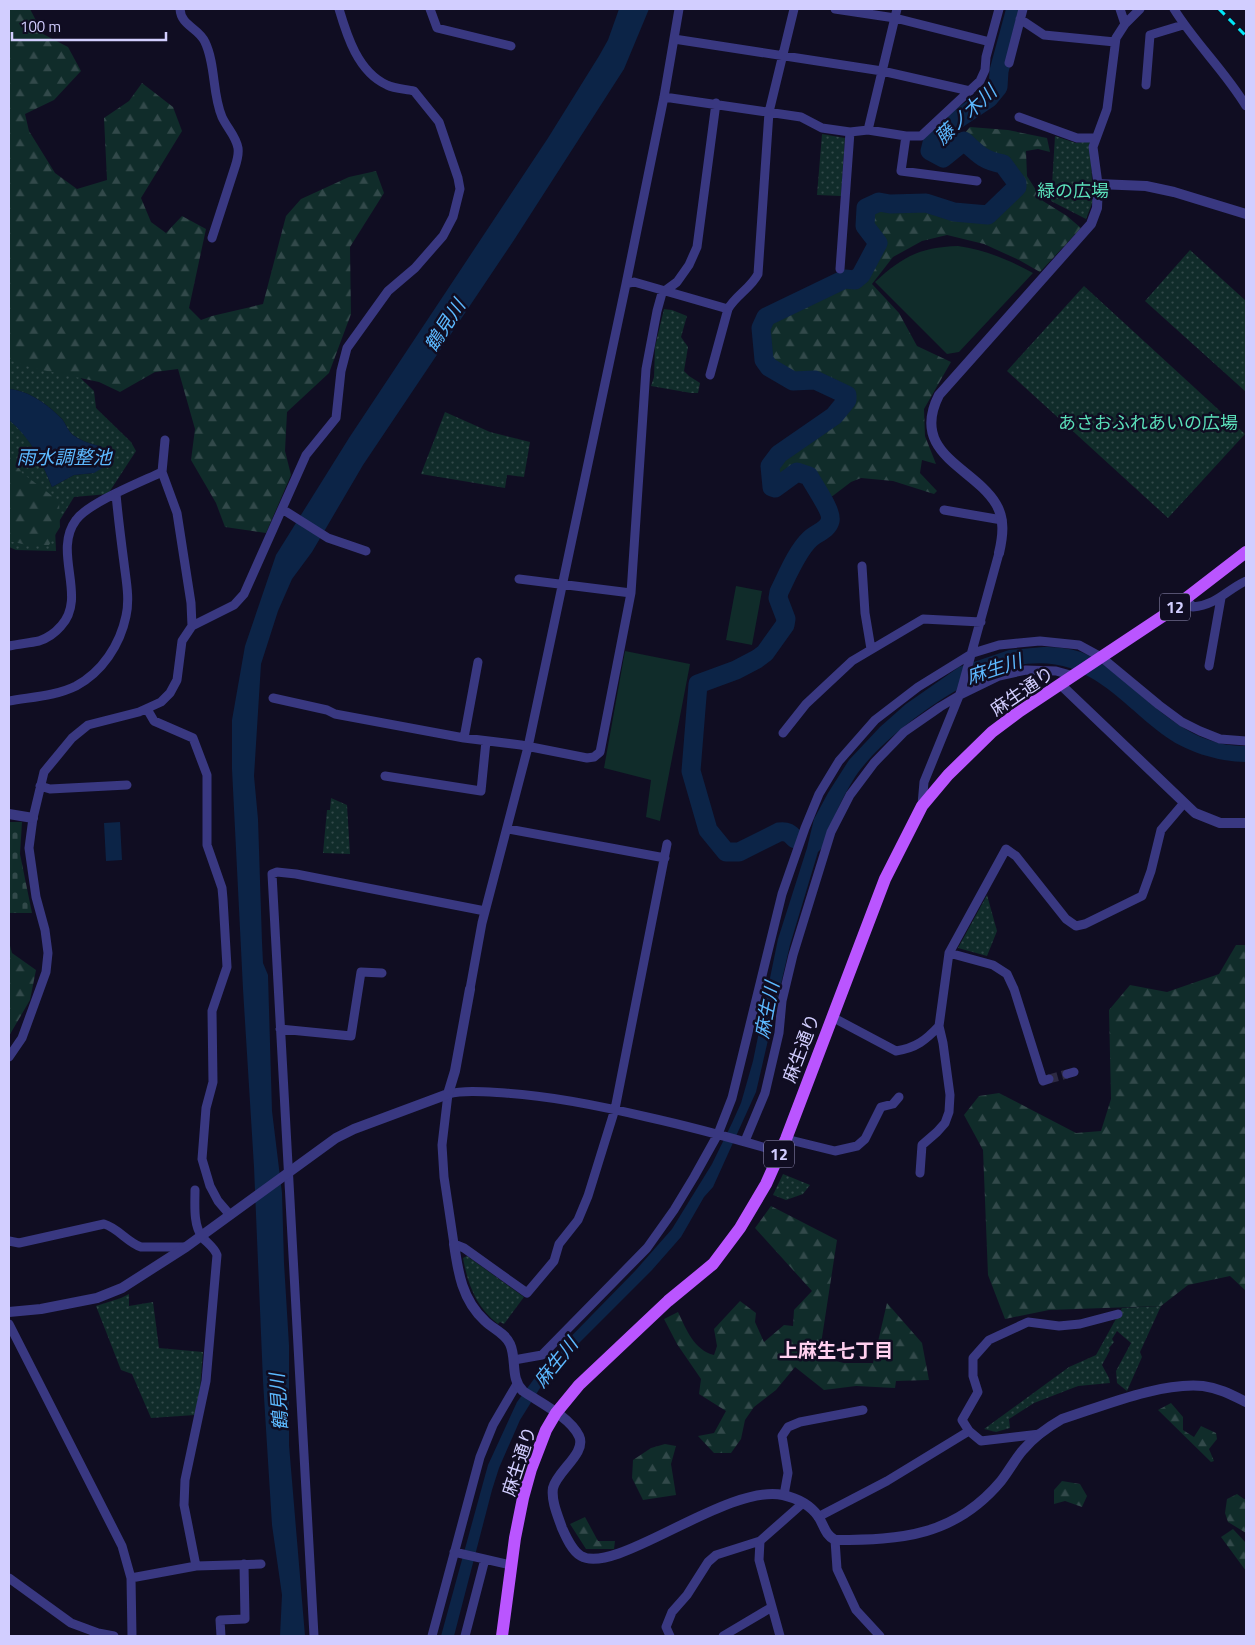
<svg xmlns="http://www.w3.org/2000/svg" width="1255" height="1645" font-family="'Titillium Web','Noto Sans JP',sans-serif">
  <defs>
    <pattern id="grass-dots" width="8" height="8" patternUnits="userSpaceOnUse" patternTransform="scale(1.25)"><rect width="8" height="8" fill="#102c2a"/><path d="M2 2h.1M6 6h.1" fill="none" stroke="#32494a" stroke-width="1.8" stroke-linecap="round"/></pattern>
    <pattern id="forest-firs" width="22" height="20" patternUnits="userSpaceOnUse" patternTransform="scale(1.25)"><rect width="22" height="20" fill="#102c2a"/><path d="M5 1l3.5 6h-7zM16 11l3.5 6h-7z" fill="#32494a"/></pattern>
    <pattern id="cemetery-stones" width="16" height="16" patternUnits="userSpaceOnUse" patternTransform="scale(1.25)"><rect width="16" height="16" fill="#102c2a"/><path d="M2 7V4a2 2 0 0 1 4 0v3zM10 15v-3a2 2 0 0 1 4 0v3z" fill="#32494a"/></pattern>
  </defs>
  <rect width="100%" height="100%" fill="#100d22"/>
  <path fill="url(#grass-dots)" d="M822,134L845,138L841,196L817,195Z
    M1055,136L1076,143L1090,141L1093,201L1086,219L1051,201Z
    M1190,250L1246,301V392L1145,301Z
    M1084,286L1245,434L1168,518L1007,371Z
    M664,309L672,310L687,316L681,337L688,347L684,371L689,376L700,383L698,393H691L651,386L654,377L655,347Z
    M9,333L47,346L94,391L96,408L131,442L136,451L108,494L74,497L55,528L56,551L16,550L9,547V420C30,436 42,462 52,487L74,475L94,473L102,447C92,444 81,441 73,435C68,431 66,424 62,419C47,404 30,391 9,389Z
    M445,412L490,432L530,442L524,477L507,475L505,488L421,474Z
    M331,798L347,805L350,854L323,853L327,810H330Z
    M987,895L997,931L987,956L958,948Z
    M783,1174L810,1185L803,1194L786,1200L773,1195Z
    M467,1256L524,1297L504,1324L500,1322L498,1324C476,1307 468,1285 463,1258Z
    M129,1294V1306L153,1302L159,1348L203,1352L200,1389L195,1415L151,1418L132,1374L121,1370L96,1306L121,1298Z
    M1161,1306L1140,1352L1142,1357L1127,1391L1117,1383L1116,1371L1131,1343L1117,1331L1112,1339L1114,1342L1109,1348L1110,1350L1102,1365L1109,1378L1110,1383L1078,1386L1034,1403L1009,1419L1010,1428L996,1432L984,1429L1069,1367L1096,1355L1122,1308Z"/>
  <path fill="url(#forest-firs)" d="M9,9H30L43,34L68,47L81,71L54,100L25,114L29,131L55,173L77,189L107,180L104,118L129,101L142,83L173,107L182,131L141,198L151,222L166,233L182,216L206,229L189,308L201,320L212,316L263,304L286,216L301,199L349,177L376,171L384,193L350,247L351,314L329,373L287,412L285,451L291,475L266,533L225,527L216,503L191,460L195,429L178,369L155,372L120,392L99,382L33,368L9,360Z
    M970,127L1008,130L1047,138L1050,152L1038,149L1026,151L1027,176L1043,201L1067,216L1081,228L1040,272L1019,260L984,244L947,235L922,241L893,257L872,284L899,313L917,346L951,362L924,409L925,436L936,464L922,460L920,473L937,491L934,494L893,481L861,478L851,482L830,498L816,476L804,467L790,470L783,479L777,483C769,463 781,448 802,448C807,413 840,424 852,406C854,403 854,397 854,394C847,387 839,380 829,377C812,372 782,375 771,361C767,356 766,346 766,339C766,334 765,325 768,320C778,300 815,289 836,291L842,283L857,284L863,269L880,239L869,228L871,213L881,209L907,210L924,207L946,214L955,216L989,215L1014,190L1023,188L1009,163L964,134Z
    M9,452L22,473L59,501L60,527L49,545H27L9,541Z
    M9,942L12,953L36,970L30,1000L9,1036Z
    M1236,945H1246V1291L1230,1276L1188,1285L1161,1306L1049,1310L1005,1319L988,1275L983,1150L964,1115L979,1096L999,1093L1076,1133L1101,1131L1111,1099L1109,1010L1130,985L1167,992L1219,974Z
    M771,1206L837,1240L819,1357L844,1363H873L887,1303L922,1343L929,1380L896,1381L895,1388L856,1386L824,1390L795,1367L776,1390L754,1407L745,1420L741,1439L731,1453H714L698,1436L714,1433L726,1411L699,1394L701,1379L677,1344L664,1319L678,1312C686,1329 694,1350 714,1355L717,1346L714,1329L740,1301L756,1313L755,1322L764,1342L784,1325L793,1326L794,1310L812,1291L755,1228Z
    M1171,1403L1183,1417V1430L1194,1437L1201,1426L1216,1433L1217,1439L1209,1449L1214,1461L1211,1462L1158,1410Z
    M665,1444L676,1446L671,1464L676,1495L643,1500L632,1478L633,1460L651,1448Z
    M1062,1481L1080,1484L1087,1496L1082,1507L1065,1501L1054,1504V1490Z
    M1237,1494L1244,1499H1246V1533L1228,1522L1225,1513L1227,1499Z
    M585,1517L598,1541H615L614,1549H586L570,1524Z
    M1233,1529L1246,1543V1592V1571L1221,1537Z"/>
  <path fill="url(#cemetery-stones)" d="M9,822H22L20,854L32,913H9Z"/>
  <path fill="#102c2a" d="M958,246C986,250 1009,260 1033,273L959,352L947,354L875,282C902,257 920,247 958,246Z
    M736,586L762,591L752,645L726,640Z
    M625,651L690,664L660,821L646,817L651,780L604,768Z"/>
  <path fill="#0c2447" d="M619,9H649L624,69L514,240L363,465L312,552L292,579L278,611L261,664L254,776L258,819L262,942L263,963L268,975L272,1111L282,1193L284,1263L289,1345V1445L305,1636H280L282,1595L272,1525L263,1381L254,1167L243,989L232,769V720L245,646L276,555L349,438L548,138L599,56L608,40Z
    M9,389C30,391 47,404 62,419C66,424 68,431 73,435C81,441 92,444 102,447L106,458L104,467L94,473L74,475L52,487C42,462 30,437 9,420Z
    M1043,647C1055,647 1069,648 1081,652C1096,658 1109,669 1122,679C1159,710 1194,747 1246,746V762C1218,762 1184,751 1162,734C1131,711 1107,681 1070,668C1053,662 1032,662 1014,666C964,677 884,734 855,777C841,799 831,824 822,848L818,852L790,945L756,1092L713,1187L704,1197L681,1237L652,1270L565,1357L540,1388L520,1420L499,1468L492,1490L454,1636H441L488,1465L517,1402L548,1360L635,1271L672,1229L712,1164L732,1123L741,1103L753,1061L778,939L807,848L814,819L828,793L849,760L880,727L906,704L959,667L1009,650Z
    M120,822L122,860L106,861L104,823Z"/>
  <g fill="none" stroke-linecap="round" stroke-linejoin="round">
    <path stroke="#0c2447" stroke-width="19" d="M795,839C790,833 787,831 779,832L739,852H726L708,830L691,771L698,684L736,670L757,659L765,653L785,625L786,619L778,598L779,592C787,576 797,551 810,539C816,533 828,530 830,521C833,512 814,486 809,476L797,472L775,488L772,487L770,466L779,454L834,416L847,400V395L815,380L793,381L769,367L764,360L761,328L766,317L845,279L855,280L861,275L878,243L865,226L866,208L879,202L890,204L926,203L954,212L988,215L1017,187V183L1003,164C984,161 978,154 964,141L943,158L930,151L933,139L959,118L989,98L998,87L999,71L1015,12V9"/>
    <path stroke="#2d2a43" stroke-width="9" stroke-dasharray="9 4.5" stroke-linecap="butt" d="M1049,1079L1067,1074"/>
    <path stroke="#393881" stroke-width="9" d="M180,9C181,26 199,28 205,42C216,65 212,94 222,117C227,128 236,136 238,148C239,155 237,161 235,167L212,238
      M430,9L437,28L511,46
      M835,9L895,18L990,42
      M1120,9L1125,24
      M1174,9C1195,43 1225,71 1246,106
      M1020,19L1044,35L1115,42
      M674,39L882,71L970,91
      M1009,63L1023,9
      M1146,85L1150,35L1183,25
      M664,97L801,117L822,128L850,132L868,130L906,136H921L980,81L985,70L986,57L999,9
      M1019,117L1077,138H1096
      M868,130L897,9
      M906,136L901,171L977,181
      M1098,184L1093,147L1107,109L1116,38L1125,24L1140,9
      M840,269L850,132
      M626,284L634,282L728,309
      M710,375L728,309C736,295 751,288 758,274L769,112L794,9
      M165,440L162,472L177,513L191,603L192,626
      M282,509L328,538L366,551
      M944,510L1002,520
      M862,566L865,613L871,649
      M519,579L631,593
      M1186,599L1193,607C1217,605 1226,590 1246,581
      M9,646C19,644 29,643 39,641C48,638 55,633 61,626C88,597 52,552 76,520C88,503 141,482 162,472
      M1209,666L1221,598
      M273,698L327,710L335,714L464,738L521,745L587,758L594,757L600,752L631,593L646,369L657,311L662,293L677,282L689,265L697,247L716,103
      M9,701C31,697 56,696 76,686C102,672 120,645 126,616C130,599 126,580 124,563C121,540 118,517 116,494
      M147,709L154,721L193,738L207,775V845L222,888L223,899L227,967L212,1011L213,1082L206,1108L202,1159L210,1186L218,1201L230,1215
      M783,733L806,704L852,661L923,619L981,622
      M464,738L478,662
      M385,776L481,791L486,741
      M40,786L50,789L127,785
      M922,805L924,782L961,691L999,553
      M508,829L665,858
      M667,844L615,1109L588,1196L578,1220L559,1244L554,1261L527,1293L464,1248L454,1244L444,1177L442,1145L448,1094C466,1090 486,1092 505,1093C553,1096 601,1106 647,1117C692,1127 736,1139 780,1152
      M949,953L993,965L1007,974L1014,989L1043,1081L1049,1079
      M470,989L482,923L528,747L626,284L664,97L679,9
      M832,1017L896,1051C916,1048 926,1040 939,1026
      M280,1029L351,1036L361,972L382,973
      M9,1057L22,1038L46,972L48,953L45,930L36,897L29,848L33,818L44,772L72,738L88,725L139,712L161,702L170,693L177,680L182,641L192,626L234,605L244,594L306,455L336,418L341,371L347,348L388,291L415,268L443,236L453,217L460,189L458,178L439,122L414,91C406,89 395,89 387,85C358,72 347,36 339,9
      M1067,1074L1074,1072
      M786,1139L835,1151L857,1146L865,1139L881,1107L893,1104L899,1097
      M745,1141L765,1093L779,1033L782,1001L793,955L831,832L850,795L874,763L904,732L940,707L960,695L999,676L1026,670L1056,671L1074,676
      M920,1173L922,1145L937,1132L945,1123L949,1112L950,1095L943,1043L939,1026L949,953L1006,849L1016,856L1066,919L1076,926L1085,924L1142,896L1151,871L1161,830L1184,803
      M195,1190C195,1205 193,1224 202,1237C207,1243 214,1247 217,1255L206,1381L185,1480L184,1505L196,1566
      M9,1241L19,1243L104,1224C118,1228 127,1242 141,1247H186
      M9,1324L122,1546L131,1578L132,1636
      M514,1360L542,1355L647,1248L674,1210L694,1177L718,1134L732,1098L782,894L805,828L819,794L839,761L875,720L918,687L973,653L999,645L1040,641L1079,645L1101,657L1159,705L1182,722L1200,731L1220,739L1246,741
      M1040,1434L981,1441L969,1431L962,1420L978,1392L973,1376V1358L989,1340L1028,1322L1059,1326L1080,1324L1118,1314
      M784,1495L788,1473L782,1436L788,1427L800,1422L863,1410
      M818,1517L887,1481L969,1431
      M835,1540L837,1569L856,1610L880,1636
      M454,1552L511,1565
      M9,1578L71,1623L98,1633L114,1636
      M131,1578L196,1566L261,1564
      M221,1636L220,1620L245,1619L244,1564
      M314,1636L272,874L277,872L296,874L485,911
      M432,1636L480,1457L493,1425L517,1384
      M465,1636L485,1559
      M670,1636L666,1627L672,1612L687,1595L708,1562L716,1555L760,1541
      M723,1636L772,1607
      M780,1636L759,1560L760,1541L803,1503"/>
    <path stroke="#393881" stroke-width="10" d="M999,553C1003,536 1005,519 996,504C974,467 909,454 939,395L1091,224L1097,208L1098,184L1146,186L1174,192L1246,214
      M1061,685L1195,813L1220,823H1246
      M9,814L33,818
      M454,1244C458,1272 462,1300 485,1321C493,1329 505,1333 510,1344C517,1359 510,1379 523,1391C539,1402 570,1417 579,1436C587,1453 557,1471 553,1488C551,1501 558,1516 562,1528C566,1537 572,1551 581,1556C616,1576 727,1483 783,1495C796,1498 810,1505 818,1516C824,1525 825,1535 835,1540C902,1540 955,1536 1001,1481C1009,1471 1015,1459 1023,1450C1034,1437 1048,1427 1062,1419C1103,1406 1160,1382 1203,1386C1219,1388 1232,1395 1246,1402
      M9,1312L41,1309L97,1298L122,1288L186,1247L336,1138L354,1129L448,1094L455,1071L470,989"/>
    <path stroke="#ba55ff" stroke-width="12" d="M502,1636L515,1538L523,1498L531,1469L546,1430L556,1413L579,1385L668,1301L713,1264L740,1228L766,1184L786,1139L885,879L922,806L948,775L992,732L1020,711L1163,616L1246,552"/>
    <path stroke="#00e8f9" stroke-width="3" stroke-dasharray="8 6" stroke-linecap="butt" d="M1219,9L1246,36"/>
  </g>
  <g text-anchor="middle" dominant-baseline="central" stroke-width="5" stroke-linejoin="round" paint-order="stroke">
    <g fill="#100d22" stroke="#9894bd" stroke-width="1">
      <rect x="1160" y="593.5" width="30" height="27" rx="4"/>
      <rect x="764" y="1140.5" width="30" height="27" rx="4"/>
    </g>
    <g font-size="16" font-weight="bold" fill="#d2ceff">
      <text x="1175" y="607">12</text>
      <text x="779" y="1154">12</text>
    </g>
    <g font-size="18" fill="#5adfb9" stroke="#100d22">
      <text x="1073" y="190">緑の広場</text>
      <text x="1148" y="422">あさおふれあいの広場</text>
    </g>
    <g font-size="18" fill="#d2ceff" stroke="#100d22">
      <text transform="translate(1022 691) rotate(-34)">麻生通り</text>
      <text transform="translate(801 1048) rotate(-69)">麻生通り</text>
      <text transform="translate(519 1461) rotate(-72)">麻生通り</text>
    </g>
    <g font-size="19" font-style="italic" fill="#5cb9ff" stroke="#100d22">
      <text transform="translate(965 114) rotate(-43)">藤ノ木川</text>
      <text transform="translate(444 325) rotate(-57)">鶴見川</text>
      <text x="64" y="456">雨水調整池</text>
      <text transform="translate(994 668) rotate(-18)">麻生川</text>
      <text transform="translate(766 1010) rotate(-79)">麻生川</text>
      <text transform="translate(555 1362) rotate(-51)">麻生川</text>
      <text transform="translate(278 1402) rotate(-94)">鶴見川</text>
    </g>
    <g font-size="19" font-weight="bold" fill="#ffd0ef" stroke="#100d22">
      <text x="836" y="1349">上麻生七丁目</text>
    </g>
  </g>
  <rect width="1255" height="1645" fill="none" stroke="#d2ceff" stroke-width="20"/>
  <path d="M12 32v8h154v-8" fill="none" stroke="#d2ceff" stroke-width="2.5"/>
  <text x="20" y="32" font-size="15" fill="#d2ceff" stroke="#100d22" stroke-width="4" paint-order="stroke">100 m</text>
</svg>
